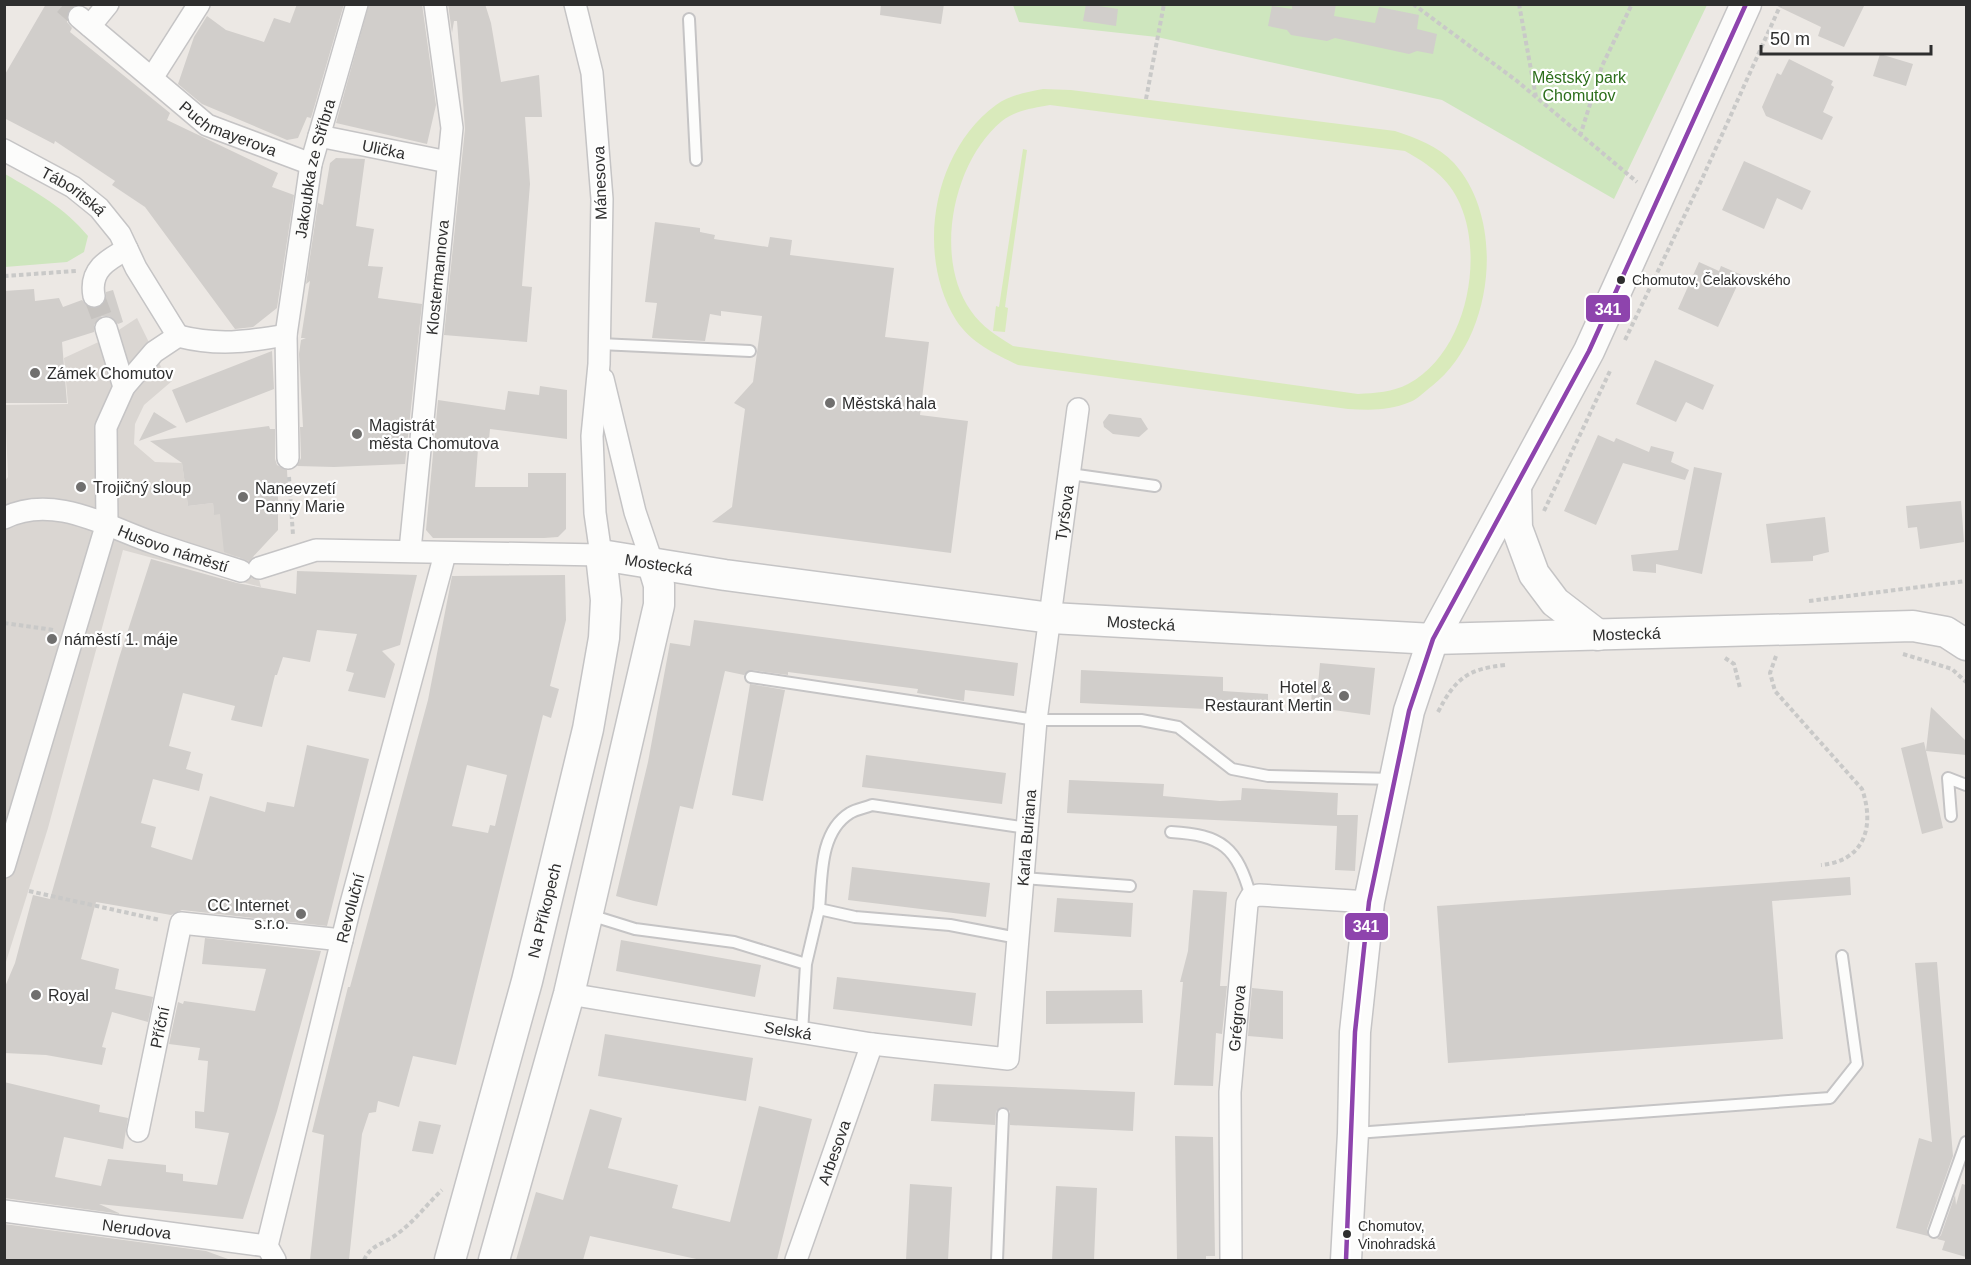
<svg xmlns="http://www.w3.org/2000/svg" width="1971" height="1265" font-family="Helvetica,sans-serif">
  <rect width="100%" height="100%" fill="#ece8e4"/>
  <path fill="#cee6be" d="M1013,5H1707L1614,199L1442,100L1157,37L1019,22Z
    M5,174C36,192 65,208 88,236L84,252L67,262L5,267Z"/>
  <path fill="#d9eabb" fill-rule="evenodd" d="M1043,89L1071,90L1395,131C1416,138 1438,146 1454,163C1507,222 1493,339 1432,386C1425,391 1418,399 1410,402C1389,411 1370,410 1348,409L1018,365C995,354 971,343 956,320C915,254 933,151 996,105C1010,95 1027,92 1043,89ZM1050,105L1405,151C1428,164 1449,178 1460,204C1485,261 1465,354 1408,384C1393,392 1375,393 1358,394L1013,346C997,336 982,327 971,311C933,258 953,161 1002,121C1016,110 1034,108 1050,105Z
    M1023,149L1027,150L1005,307L1008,308L1005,332L993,331L996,306L999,307Z"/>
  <path fill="#dad6d2" d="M137,318L165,375L172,381L144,405L135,424L134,444L155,462L182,463L188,506L213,503L214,514H224L223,538H227L229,551L239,558L253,555L261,587L123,550L48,828L5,965L4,482L8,477L5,405L68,404L64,358L105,339Z"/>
  <path fill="#d1cecb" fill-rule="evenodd" d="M46,4H80L70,8L67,14V22L72,28L70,32L170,113L167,120L278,173L272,187L294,195L277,308L253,327L235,329L145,207L112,185L115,181L55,141L54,144L4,118V76Z
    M297,4H344L311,118L307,117L298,138L287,140L202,104L178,84L194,37L207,16L226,30L264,42L274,18L290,23Z
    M369,4H422L436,105L427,144L336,123Z
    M448,4H485L491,23L501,82L539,75L542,117H525L530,184L522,286L532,287L527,342L444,335L465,129L457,21H454L452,33Z
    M881,4H944L941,24L880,15Z
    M1086,4L1118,9L1116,26L1083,21Z
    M1292,4H1336L1334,16L1375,23L1379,7L1419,15L1417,29L1437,34L1433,54L1417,51L1409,54L1335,38L1327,41L1291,35L1287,30L1268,26L1272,6L1292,9Z
    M1773,4H1865L1844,47L1818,36L1821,27Z
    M1880,54L1913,64L1906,86L1873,76Z
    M1789,59L1833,81L1831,85L1834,87L1823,112L1833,117L1822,140L1766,116L1762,107L1777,73L1781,75Z
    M336,158L365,159L356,226L374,229L368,266L383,267L378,298L422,304L405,464L334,467L297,466L301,458L300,427H303L299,354L301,340L306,338H301L310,281L306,284L318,203L323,205L330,163Z
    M1744,161L1811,191L1802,210L1777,198L1764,229L1722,210Z
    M655,222L700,228V232L715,235L714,239L768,247L770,237L792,240L790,255L894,268L885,337L929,342L920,415L968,421L951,553L712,522L732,507L745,409L734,403L753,382L762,316L721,311V316L710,314L705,341L652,338L657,303L645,302Z
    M1699,262L1719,271L1721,266L1742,275L1718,327L1678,309Z
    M34,289L35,301L59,298L63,307L82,300L88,307L95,309L102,306L106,301V292L113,290L123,322L118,324L109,316H102L94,325V332L62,342L67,403H4V291Z
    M272,351L274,389L186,423L172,390Z
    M1655,360L1714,385L1703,410L1686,402L1676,422L1636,404Z
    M540,386L567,390V439L490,429L488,450L478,449L475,487H528V473H566V529L558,537L544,538H433L426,530L438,400L505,410L508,391L539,395Z
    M154,412L177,427L139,441Z
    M1109,414L1141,418L1148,429L1139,437L1113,434L1104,427L1103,422Z
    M269,426L270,429H275V459L277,465L287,470L288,489L278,490V530L249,561L224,552L220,514L214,515L213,503L188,506L182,463L150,441Z
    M1598,435L1614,442L1616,438L1649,452L1651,446L1674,452L1671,462L1689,470L1685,480L1623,463L1596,525L1564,511Z
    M1694,467L1722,473L1702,574L1656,564V573L1633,571L1631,555L1678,550Z
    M1961,501L1964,542L1920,549L1917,527L1908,528L1906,506Z
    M1825,517L1829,552L1813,556V561L1771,563L1766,524Z
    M151,559L237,583L296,594L297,571L417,575L400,645L382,651L395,664L385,698L348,691L354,673L346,671L357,634L317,630L310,662L283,657L277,675H275L262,727L231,720L235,706L183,693L169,746L191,752L186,769L203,774L199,791L153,779L141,823L156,827L151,847L192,860L210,796L265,812L267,802L294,807L307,745L369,759L327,926L182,910L171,915L96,902L81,959L119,969L115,989L153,997L148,1022L112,1012L102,1047L106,1048L102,1065L46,1055L4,1053V989L15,963L33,895L50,899L119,658Z
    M565,575L566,620L550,686L559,689L551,718L543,715L456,1065L413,1056L399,1107L378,1101L376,1112L369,1113L362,1134L349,1260H310L324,1135L312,1132L348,987H350L428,700L452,576ZM467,765L507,775L495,826L490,825L488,833L452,826Z
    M694,620L1018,663L1014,696L965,690L964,701L917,693L918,689L788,672V675L752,670L744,675L725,671L693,809L680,806L657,906L634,901L616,896L648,762L670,643L690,646Z
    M1320,663L1375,668L1370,715L1311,707L1312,685H1318Z
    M1081,670L1223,677V691L1268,694V712L1080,703Z
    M750,684L785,690L763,801L732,795Z
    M1931,707L1966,741V755L1926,751Z
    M1924,742L1943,828L1922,834L1901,748Z
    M866,755L1006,773L1002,804L862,787Z
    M1069,780L1164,784L1163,796L1220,801L1241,800L1242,788L1338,793L1337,815H1358L1355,871L1335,870L1337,826L1067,813Z
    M852,867L990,883L986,917L848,900Z
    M1850,877L1851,895L1772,901L1783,1039L1448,1063L1437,906Z
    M1193,890L1227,892L1220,986H1227L1222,1034L1216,1033L1213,1086L1174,1085L1183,982H1180L1188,951Z
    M1057,898L1133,903L1131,937L1054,932Z
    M205,938L321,951L277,1111L243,1219L99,1204L121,1214L4,1198V1082L100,1105L99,1112L128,1118L123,1149L64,1137L55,1177L101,1186L108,1159L166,1165V1172L183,1174V1181L217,1185L229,1133L195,1128V1111L204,1112L208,1061L198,1060L200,1048L169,1044L178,1002L183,1004L184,1001L255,1011L266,969L202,964Z
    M621,940L761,965L755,997L616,971Z
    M1937,962L1953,1156L1927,1229L1928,1236L1896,1228L1919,1138L1932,1142L1915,963Z
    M837,977L976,993L972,1026L833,1009Z
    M1252,988L1283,991V1039L1248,1036Z
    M1142,990L1143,1023L1046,1024V991Z
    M605,1034L753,1058L746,1101L598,1076Z
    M934,1084L1135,1092L1133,1131L1010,1125V1111L1004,1107L996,1111L995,1125L931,1121Z
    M759,1106L812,1119L777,1260H701L590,1236L583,1260H516L536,1192L563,1200L590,1109L622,1118L608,1168L678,1185L672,1208L730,1222Z
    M419,1121L441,1125L433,1154L412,1151Z
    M1175,1136L1213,1137L1215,1256H1206V1260H1177Z
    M910,1184L952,1187L948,1260H906Z
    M1962,1184L1966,1185V1257L1942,1250L1945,1241L1937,1239L1941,1235L1955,1195L1956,1205Z
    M1056,1186L1097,1188L1094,1260H1052Z
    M4,1224L206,1251L228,1259L4,1260Z"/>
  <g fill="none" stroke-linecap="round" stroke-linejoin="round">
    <path stroke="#c6c3c0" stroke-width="21" stroke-dasharray="21 10" stroke-linecap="butt" d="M64,4L79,17
      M94,296L106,328"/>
    <defs>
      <path id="lane" d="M689,19L696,160
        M600,344L750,351
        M1070,474L1155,486
        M751,677L1036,720H1141L1178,727L1232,769L1268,776L1394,779
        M1951,816L1948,778L1966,785
        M1171,832C1222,835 1237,847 1251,897
        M1023,878L1130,886
        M590,915L635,929L734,942L806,964
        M1018,938L950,925L855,917L819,909C822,878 819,832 850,813C856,809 865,808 872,805L1027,828
        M802,1033L806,964L819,909
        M1356,1133L1830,1098L1857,1064L1842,956
        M1934,1232L1966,1142
        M997,1260L1003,1114"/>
      <g id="street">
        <path id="s1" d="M79,17L207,125L311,164"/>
        <path d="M90,26L108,4"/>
        <path d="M152,78L199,4"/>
        <path id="s2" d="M319,136L448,162"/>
        <path id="s3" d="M4,150L73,187L99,208L120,234L136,268L178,336"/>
        <path d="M94,296C89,270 107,260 127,249"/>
        <path d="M106,328L124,387"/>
        <path d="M178,336C218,346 246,342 286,335"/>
        <path d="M603,379L635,512L653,565"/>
        <path id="s4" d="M288,458L286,335L311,164L357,4"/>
        <path id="s5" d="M4,518C54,493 107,527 154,543C183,553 212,562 241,571"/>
        <path id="s6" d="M410,550L452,128L435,4"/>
        <path d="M259,568L316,550L601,555L595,513L592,436L599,364L602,199L592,73L575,4"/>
        <path d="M4,867L107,523L106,427L124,387L154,352L178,336"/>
        <path id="s7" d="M569,994L872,1044L1008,1059L1036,720L1078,409"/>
        <path id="s8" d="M138,1131L181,923L342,940"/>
        <path id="s9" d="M4,1211L267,1246"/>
        <path id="s10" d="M275,1260L267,1246L350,907L445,554"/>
        <path id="s11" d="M796,1260L872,1044"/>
        <path id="s12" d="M1231,1260L1230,1092L1247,904L1251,897L1259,895L1369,902"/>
      </g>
      <g id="secondary">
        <path d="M1516,487L1517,528L1534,574L1555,602L1598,635"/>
        <path id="s13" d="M450,1260L527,981L588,729L604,638L606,600L601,555L725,575L1051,618L1433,639L1913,626L1946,632L1966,645"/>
        <path d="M494,1260L569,994L659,605V585L653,565"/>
        <path d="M1346,1260L1353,1133L1355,1032L1369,902L1409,711L1433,639L1589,351L1746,4"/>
      </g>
    </defs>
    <use href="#lane" stroke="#c5c4c5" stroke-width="14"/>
    <use href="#street" stroke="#c5c4c5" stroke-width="24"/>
    <use href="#secondary" stroke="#c5c4c5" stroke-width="33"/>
    <path stroke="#c9c9c8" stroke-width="4" stroke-dasharray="4.5 3" stroke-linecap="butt" d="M1413,4L1517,81L1637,182
      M1519,4L1536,97
      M1146,99L1164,4
      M1580,136L1602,66L1632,4
      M4,276L76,271
      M1625,340L1702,179L1781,4
      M289,477L293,535
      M1544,511L1610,371
      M1809,601L1966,581
      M4,623L54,630
      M1903,654L1952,669L1966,682
      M1776,656L1770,673L1775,691L1862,789C1875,826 1865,861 1821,865
      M1725,658L1734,664L1740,688
      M1438,712C1455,679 1467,669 1505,665
      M29,891L160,920
      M364,1260C371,1244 385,1244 397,1234C414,1222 427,1204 442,1190"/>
    <use href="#lane" stroke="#fcfcfb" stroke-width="10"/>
    <use href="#street" stroke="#fcfcfb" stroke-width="21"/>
    <use href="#secondary" stroke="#fcfcfb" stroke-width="30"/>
    <defs>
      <path id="bus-1" d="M1346,1260L1355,1032L1369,902L1409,711L1433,639L1589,351L1746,4"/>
    </defs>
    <use href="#bus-1" stroke="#fff" stroke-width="9"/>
    <use href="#bus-1" stroke="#8e44ad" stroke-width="4.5"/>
  </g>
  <g fill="#2e2e2e" stroke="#fff" stroke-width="2">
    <circle cx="1621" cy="280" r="5"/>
    <circle cx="1347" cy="1234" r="5"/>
  </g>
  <g fill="#706f6e" stroke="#fff" stroke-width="2">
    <circle cx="35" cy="373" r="6"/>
    <circle cx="830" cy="403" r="6"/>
    <circle cx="357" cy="434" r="6"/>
    <circle cx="81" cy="487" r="6"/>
    <circle cx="243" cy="497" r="6"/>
    <circle cx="52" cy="639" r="6"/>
    <circle cx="1344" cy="696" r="6"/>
    <circle cx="301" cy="914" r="6"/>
    <circle cx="36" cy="995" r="6"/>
  </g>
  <g text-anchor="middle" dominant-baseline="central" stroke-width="4.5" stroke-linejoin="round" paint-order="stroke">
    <g font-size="14" fill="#2e2e2e" stroke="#fff" text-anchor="start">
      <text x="1632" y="280">Chomutov, Čelakovského</text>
      <text x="1358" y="1226">Chomutov,<tspan x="1358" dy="18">Vinohradská</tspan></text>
    </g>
    <g font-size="16" fill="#2c6e1b" stroke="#fff">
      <text x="1579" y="77">Městský park<tspan x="1579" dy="18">Chomutov</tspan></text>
    </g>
    <g font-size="16" fill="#2e2e2e" stroke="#fff">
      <text stroke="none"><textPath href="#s1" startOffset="188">Puchmayerova</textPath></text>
      <text stroke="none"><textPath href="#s2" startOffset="66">Ulička</textPath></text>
      <text stroke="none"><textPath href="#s4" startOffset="292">Jakoubka ze Stříbra</textPath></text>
      <text transform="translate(600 183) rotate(-92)">Mánesova</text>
      <text stroke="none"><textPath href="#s3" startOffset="81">Táboritská</textPath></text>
      <text stroke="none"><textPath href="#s6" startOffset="274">Klostermannova</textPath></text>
      <text stroke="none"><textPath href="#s7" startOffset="993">Tyršova</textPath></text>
      <text stroke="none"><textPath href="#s5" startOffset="177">Husovo náměstí</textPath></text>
      <text stroke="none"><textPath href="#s13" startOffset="783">Mostecká</textPath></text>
      <text stroke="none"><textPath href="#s13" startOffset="1269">Mostecká</textPath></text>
      <text stroke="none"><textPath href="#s13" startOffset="1755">Mostecká</textPath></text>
      <text stroke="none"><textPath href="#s7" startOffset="666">Karla Buriana</textPath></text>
      <text stroke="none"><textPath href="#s10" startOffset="364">Revoluční</textPath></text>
      <text stroke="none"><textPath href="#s13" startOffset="362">Na Příkopech</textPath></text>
      <text stroke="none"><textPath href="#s12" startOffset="242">Grégrova</textPath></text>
      <text stroke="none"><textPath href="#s8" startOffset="106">Příční</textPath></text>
      <text stroke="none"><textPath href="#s7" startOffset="222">Selská</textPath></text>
      <text stroke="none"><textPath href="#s11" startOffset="114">Arbesova</textPath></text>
      <text stroke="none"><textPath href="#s9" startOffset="134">Nerudova</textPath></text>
    </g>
    <g font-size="16" fill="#2e2e2e" stroke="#fff" text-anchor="start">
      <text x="47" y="373">Zámek Chomutov</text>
      <text x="842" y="403">Městská hala</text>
      <text x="369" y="425">Magistrát<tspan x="369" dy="18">města Chomutova</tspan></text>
      <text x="93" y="487">Trojičný sloup</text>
      <text x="255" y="488">Naneevzetí<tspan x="255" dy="18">Panny Marie</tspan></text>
      <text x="64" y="639">náměstí 1. máje</text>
      <text x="1332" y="687" text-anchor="end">Hotel &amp;<tspan x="1332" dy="18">Restaurant Mertin</tspan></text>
      <text x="289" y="905" text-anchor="end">CC Internet<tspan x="289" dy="18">s.r.o.</tspan></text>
      <text x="48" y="995">Royal</text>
    </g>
  </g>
  <g stroke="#fff" stroke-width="2">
    <rect x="1585" y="294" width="46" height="29" rx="6" fill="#8e44ad"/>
    <rect x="1344" y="912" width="45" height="29" rx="6" fill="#8e44ad"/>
  </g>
  <g font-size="16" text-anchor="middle" font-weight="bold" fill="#fff">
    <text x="1608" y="315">341</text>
    <text x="1366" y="932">341</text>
  </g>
  <rect width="1971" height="1265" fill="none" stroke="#2e2e2e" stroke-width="12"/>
  <path d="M1761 45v9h170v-9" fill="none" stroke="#2e2e2e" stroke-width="3"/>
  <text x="1770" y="45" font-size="18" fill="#2e2e2e" stroke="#ffffff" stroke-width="4.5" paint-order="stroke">50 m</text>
</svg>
